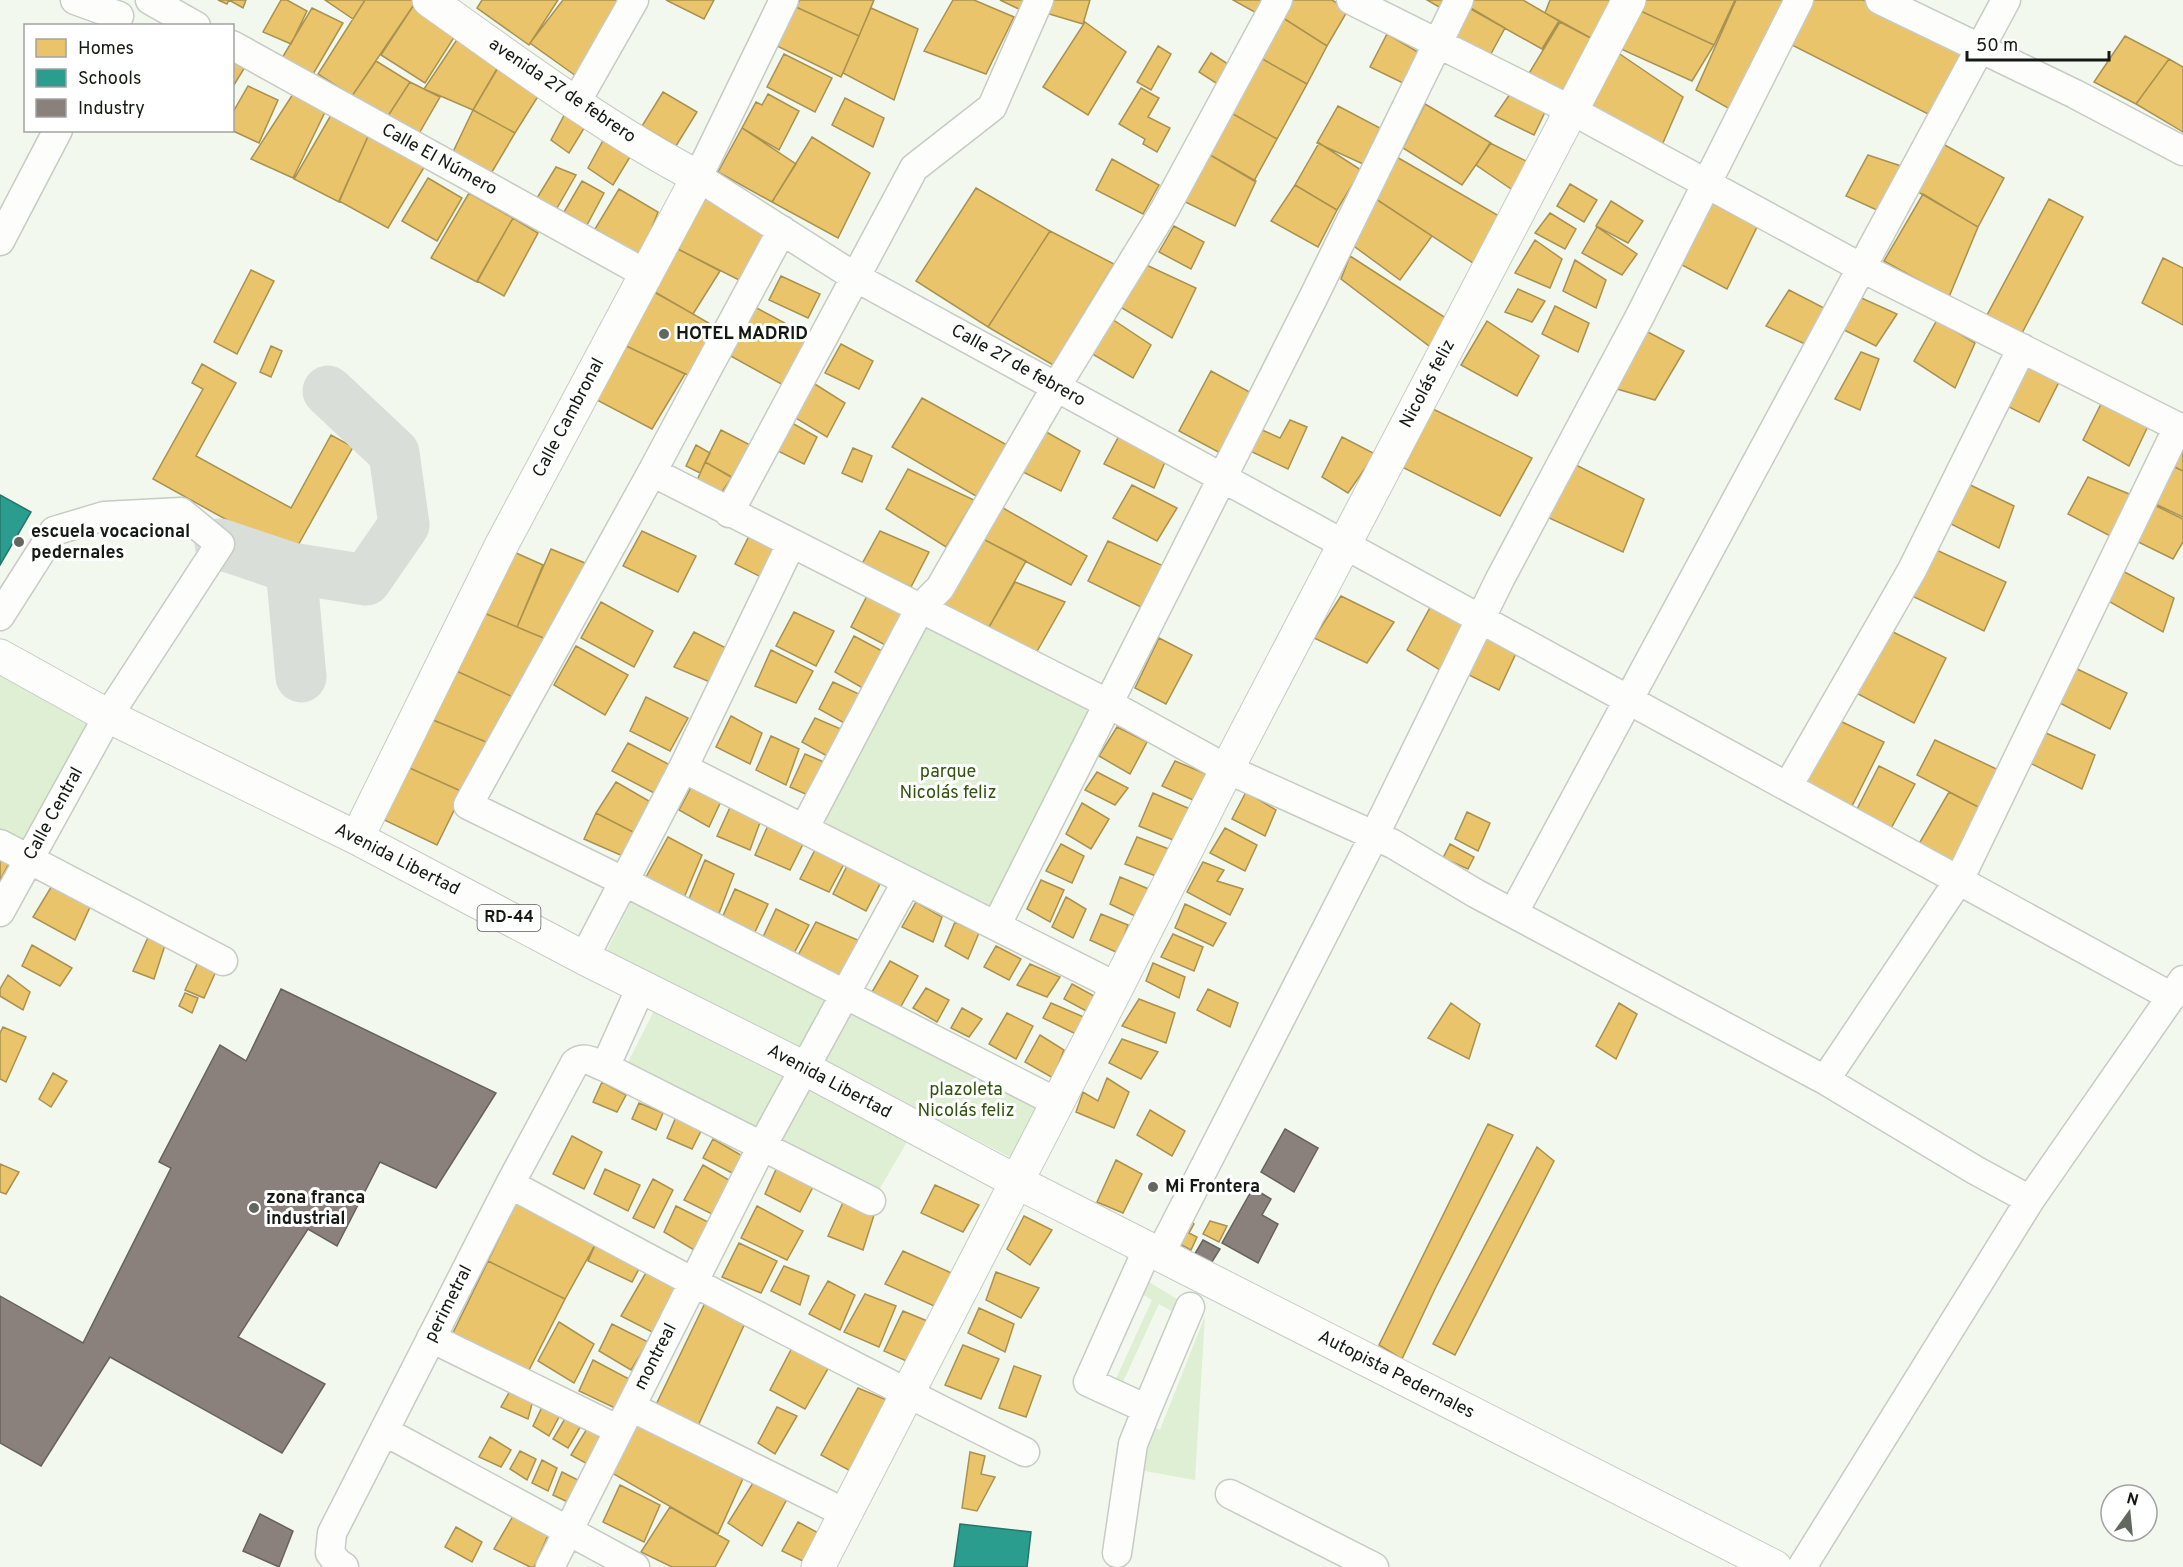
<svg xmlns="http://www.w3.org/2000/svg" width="2183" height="1567" font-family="Overpass,sans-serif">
  <rect width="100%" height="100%" fill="#f2f8ee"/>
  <path fill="#deefd3" d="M932,614L1109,704L985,920L804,829Z
    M0,656L108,716L29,858L0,844Z
    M633,898L1038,1103L1010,1157L606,952Z
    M657,1005L911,1135L875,1197L627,1064Z
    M1139,1276L1187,1305L1182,1317L1159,1304L1122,1384L1115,1381L1152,1300L1134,1289Z
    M1205,1316L1195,1480L1133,1469L1145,1423L1160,1430Z"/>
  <path fill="#e9c46a" stroke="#a99150" stroke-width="1.5" d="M218,0H246L243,8L229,0L227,4Z
    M281,0H287L307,11L291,44L263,32Z
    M325,0H365L353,19Z
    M365,0H417L352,96L318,74Z
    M417,0L460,28L425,83L381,55Z
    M482,0H558L529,45L477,8Z
    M563,0H620L576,76L530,43Z
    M666,0H714L704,19Z
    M800,0H874L859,36L796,7Z
    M953,0H974L1014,17L986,74L924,51Z
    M1000,0H1026L1021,10Z
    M1051,0H1090L1083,24L1046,13Z
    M1233,0H1269L1260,15Z
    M1288,0H1332L1348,10L1327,46L1280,16Z
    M1427,0H1443L1439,7Z
    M1471,0H1523L1559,21L1542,49L1467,7Z
    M1550,0H1622L1600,43L1545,13Z
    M1635,0H1735L1714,45L1632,7Z
    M1736,0H1794L1737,113L1696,90Z
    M1804,0H1863L1972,50L1936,118L1784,41Z
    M796,7L859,36L841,77L777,46Z
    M1469,7L1505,28L1487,61L1451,41Z
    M1632,7L1714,45L1692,81L1612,45Z
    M312,8L343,23L309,81L279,63Z
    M871,8L918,29L894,100L843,73Z
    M1280,16L1327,46L1307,84L1257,56Z
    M1085,22L1126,52L1088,115L1043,87Z
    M1560,22L1600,43L1568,104L1525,80Z
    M1387,34L1423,55L1407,85L1370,67Z
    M460,35L501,62L473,110L424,89Z
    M2125,36L2169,59L2136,104L2094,82Z
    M1158,46L1171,54L1151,90L1137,82Z
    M1611,48L1683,97L1659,152L1579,108Z
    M1211,53L1231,66L1219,85L1199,72Z
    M784,54L832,78L815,112L767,87Z
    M1257,56L1307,84L1277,139L1226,110Z
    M2169,59L2183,67V132L2136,104Z
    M232,61L245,67L232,88Z
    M376,61L410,82L386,119L352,96Z
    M502,61L542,90L515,133L473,110Z
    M410,82L440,97L417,137L386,119Z
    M248,86L278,100L259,143L231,130H232V114Z
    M1141,88L1159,98L1148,117L1170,128L1157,152L1143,144L1145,139L1119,124Z
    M1512,91L1546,110L1534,135L1495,116Z
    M663,92L697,112L676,146L642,126Z
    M293,94L325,112L293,178L251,159Z
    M768,94L799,111L779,150L742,128L756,102L762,105Z
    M845,98L884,118L873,147L832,125Z
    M1425,104L1491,143L1462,185L1403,148Z
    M1338,106L1380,128L1363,164L1317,143Z
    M473,110L515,133L489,177L452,154Z
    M567,110L586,125L569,153L551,140Z
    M1226,110L1277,139L1254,181L1205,152Z
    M331,115L369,134L339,202L294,179Z
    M742,128L796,164L772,202L718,172Z
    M369,134L426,164L388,228L339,201Z
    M606,135L633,152L613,185L588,168Z
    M812,137L870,173L838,238L772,202Z
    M1319,143L1361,170L1337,210L1295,185Z
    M1490,143L1532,164L1517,193L1476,165Z
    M1943,144L2004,178L1978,227L1918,192Z
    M1205,152L1256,181L1235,226L1179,199Z
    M1868,155L1901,166L1879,211L1846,196Z
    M1395,156L1506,220L1479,267L1373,197Z
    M1112,159L1159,185L1143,214L1096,190Z
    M556,167L576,175L557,208L537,198Z
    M428,178L462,198L437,241L402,221Z
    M582,181L604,193L587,225L564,212Z
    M1570,184L1597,200L1584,222L1557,206Z
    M1295,185L1337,210L1318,247L1271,221Z
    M976,188L1050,231L988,327L916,281Z
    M619,189L658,212L641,256L595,229Z
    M469,193L513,218L477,282L431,258Z
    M1923,194L1978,227L1949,297L1884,261Z
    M702,196L764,235L739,280L674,247Z
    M1376,199L1432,236L1400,280L1351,244Z
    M2049,199L2083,217L2021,335L1986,317Z
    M1611,201L1643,221L1628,243L1596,226Z
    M1712,203L1757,227L1727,289L1682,265Z
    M1550,213L1576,229L1565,249L1535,233Z
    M513,218L538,233L504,296L477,281Z
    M1174,226L1204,242L1191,269L1159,252Z
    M1597,227L1637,254L1622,275L1582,253Z
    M1050,231L1114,264L1053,365L988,327Z
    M1535,240L1562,259L1550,288L1515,273Z
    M674,247L720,271L693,314L652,291Z
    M1350,256L1452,322L1437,352L1341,279Z
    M2163,258L2183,268V325L2142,303Z
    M1575,260L1606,280L1596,308L1563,291Z
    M1142,263L1196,288L1172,338L1117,305Z
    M251,270L274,281L237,354L214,342Z
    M781,276L820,294L808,318L769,300Z
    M648,288L719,329L692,377L622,344Z
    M1518,289L1545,301L1532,322L1505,312Z
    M1789,290L1826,309L1805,344L1766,326Z
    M1857,296L1897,314L1876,346L1838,327Z
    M753,306L809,336L785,386L727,354Z
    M1555,306L1589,323L1578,352L1542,334Z
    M1109,317L1151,345L1133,378L1089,352Z
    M1937,320L1975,343L1955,388L1914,361Z
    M1487,321L1539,356L1517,396L1461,365Z
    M1646,331L1684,351L1655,400L1617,389Z
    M622,344L685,374L652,429L595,399Z
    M841,344L873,361L859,389L825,373Z
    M271,346L282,351L271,377L260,372Z
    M1861,352L1879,359L1860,410L1835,399Z
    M2023,363L2059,382L2039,422L2003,404Z
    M202,364L236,383L196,456L291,508L331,435L353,447L292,556L153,479L203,389L192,383Z
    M1211,371L1255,395L1224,455L1179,431Z
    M810,381L845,403L827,437L794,417Z
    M922,398L1007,445L981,499L892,447Z
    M2102,402L2148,426L2129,466L2083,440Z
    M1429,407L1532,458L1500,516L1402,467Z
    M1290,420L1307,427L1288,469L1250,451L1260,429L1280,438Z
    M792,423L817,437L804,464L778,451Z
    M1041,429L1080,451L1061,491L1017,469Z
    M721,430L756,448L736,480L705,462Z
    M1120,434L1167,457L1154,488L1104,464Z
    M2183,434V471L2167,463Z
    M1342,437L1375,454L1348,493L1322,477Z
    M696,445L710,453L700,473L686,466Z
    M853,448L872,456L862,482L842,473Z
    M705,462L732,477L717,499L695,485Z
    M1572,463L1644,499L1623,552L1547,517Z
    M2168,464L2183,471V517L2149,501Z
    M908,469L974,500L946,547L886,509Z
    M2088,477L2134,496L2114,538L2068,514Z
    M1962,481L2014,506L1999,548L1943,520Z
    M1132,485L1177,508L1157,541L1113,518Z
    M2150,503L2183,519V542L2173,559L2132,539Z
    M996,504L1087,556L1071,585L979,537Z
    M642,531L696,556L678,592L623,566Z
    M880,531L929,552L911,587L862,564Z
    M751,532L783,548L767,580L735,564Z
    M979,537L1026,561L989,627L940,603Z
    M1108,541L1168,568L1145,609L1088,581Z
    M1932,548L2006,582L1984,631L1908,594Z
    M507,549L543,565L517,627L477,610Z
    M551,549L585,563L546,639L517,627Z
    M2117,568L2174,598L2163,632L2103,598Z
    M1015,582L1065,602L1036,653L989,627Z
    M867,596L910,616L891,648L851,627Z
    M1341,596L1394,622L1367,663L1314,638Z
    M601,602L653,631L634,667L581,638Z
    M1433,602L1470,622L1445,673L1407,650Z
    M477,610L546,639L515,698L450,668Z
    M794,612L834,631L816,666L776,646Z
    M1483,629L1518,649L1499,690L1461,671Z
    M1889,630L1946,658L1914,723L1856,693Z
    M694,632L730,650L710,682L674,667Z
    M854,636L886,653L866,690L835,672Z
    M1159,638L1192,655L1166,704L1135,688Z
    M576,646L628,675L605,715L554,685Z
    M771,650L813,671L796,703L755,686Z
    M2069,665L2127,693L2110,729L2052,699Z
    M450,668L515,698L491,744L426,717Z
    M833,682L861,695L846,724L819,709Z
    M646,697L688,718L670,751L630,731Z
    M731,716L762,733L750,764L716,747Z
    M426,717L491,744L463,792L403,765Z
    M815,718L841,729L827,756L802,742Z
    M1836,719L1884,742L1849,812L1797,784Z
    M1117,727L1147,742L1130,774L1099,756Z
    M2037,729L2095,755L2082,789L2024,760Z
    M771,736L799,749L786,785L756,770Z
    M1935,740L2005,773L1986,811L1917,775Z
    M628,743L672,766L656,794L612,771Z
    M805,754L826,763L810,796L790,787Z
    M1175,761L1206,774L1193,800L1162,786Z
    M403,765L463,792L437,845L378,817Z
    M1879,766L1915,784L1888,834L1854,815Z
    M1097,772L1128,788L1115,805L1085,790Z
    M616,782L649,801L635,833L596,813Z
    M694,782L723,797L709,827L679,810Z
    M1246,792L1276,810L1265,836L1232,819Z
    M1949,792L1986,811L1957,873L1916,849Z
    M1153,793L1190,809L1178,842L1139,826Z
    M732,803L762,817L750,850L717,836Z
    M1082,803L1109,819L1091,849L1066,834Z
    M1467,812L1490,823L1478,851L1455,839Z
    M596,813L635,833L625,857L584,839Z
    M769,823L805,840L790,870L755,855Z
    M1225,828L1257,845L1245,871L1210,853Z
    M668,837L702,855L683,900L646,877Z
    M1137,837L1174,851L1161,878L1125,864Z
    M1061,844L1084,856L1072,883L1046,871Z
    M1450,844L1474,857L1468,869L1443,858Z
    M816,848L845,862L829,892L800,879Z
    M0,857L10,861L0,881Z
    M705,860L734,874L718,916L688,901Z
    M1203,862L1224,870L1217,881L1243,889L1230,915L1187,892Z
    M848,864L882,880L866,911L833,894Z
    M1120,877L1151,890L1139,918L1110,904Z
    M1041,880L1064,890L1050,922L1027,909Z
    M53,884L90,907L75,940L33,917Z
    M735,889L768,904L754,934L722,918Z
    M1066,897L1086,909L1073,938L1052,927Z
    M916,902L942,917L933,942L902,927Z
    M1185,904L1226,923L1213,946L1175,928Z
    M776,909L809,925L793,955L763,937Z
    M1101,914L1128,925L1118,953L1090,940Z
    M816,922L860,941L839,979L796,959Z
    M955,922L979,933L968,959L945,946Z
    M1173,934L1203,947L1194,971L1161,957Z
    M149,935L165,945L154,979L133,971Z
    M32,945L72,968L60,986L22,966Z
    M996,946L1021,959L1009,980L984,967Z
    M890,961L918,976L900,1008L872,992Z
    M198,962L217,969L204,998L185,990Z
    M1153,963L1185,977L1179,998L1146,981Z
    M1030,964L1060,977L1047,997L1017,985Z
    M8,975L30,992L23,1010L0,996V989Z
    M1072,984L1096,997L1088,1012L1064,999Z
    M926,988L949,1000L937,1022L913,1008Z
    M1208,989L1238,1003L1230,1027L1197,1010Z
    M185,993L198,998L192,1013L179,1006Z
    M1139,999L1175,1013L1166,1043L1122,1026Z
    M1051,1003L1093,1021L1082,1037L1043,1018Z
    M1451,1003L1480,1024L1469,1059L1428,1038Z
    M1619,1003L1637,1014L1616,1059L1596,1046Z
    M962,1008L982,1019L969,1037L951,1028Z
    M1007,1013L1033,1026L1016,1059L989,1044Z
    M3,1027L26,1037L6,1082L0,1079V1033Z
    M1040,1035L1064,1050L1053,1078L1025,1062Z
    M1122,1039L1158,1052L1141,1079L1109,1063Z
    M53,1073L67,1081L51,1107L39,1099Z
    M1107,1078L1129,1092L1114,1128L1076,1112L1083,1092L1098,1101Z
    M602,1082L626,1095L617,1112L593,1102Z
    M639,1103L663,1113L656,1130L632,1119Z
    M1150,1110L1185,1131L1172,1156L1137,1135Z
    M676,1117L702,1129L692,1149L667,1138Z
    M1488,1124L1513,1135L1435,1289L1402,1359L1379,1345Z
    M572,1136L602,1152L584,1189L553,1174Z
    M713,1139L746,1158L736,1175L703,1158Z
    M1537,1147L1554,1161L1455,1355L1433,1344Z
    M1116,1160L1142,1174L1123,1213L1097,1202Z
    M0,1164L19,1172L6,1194L0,1192Z
    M703,1165L734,1183L716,1216L684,1200Z
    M778,1165L815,1183L800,1212L765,1194Z
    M605,1169L640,1185L628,1211L594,1194Z
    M653,1179L673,1190L654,1228L633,1218Z
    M935,1185L979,1205L963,1232L921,1213Z
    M845,1198L874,1215L863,1250L828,1236Z
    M518,1199L596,1243L565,1299L488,1261Z
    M676,1206L712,1224L699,1253L664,1232Z
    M757,1206L803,1231L787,1260L741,1238Z
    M1024,1216L1052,1230L1030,1265L1007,1249Z
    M1184,1217L1194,1224L1189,1233L1197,1237L1191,1250L1172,1240Z
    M1210,1221L1227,1226L1219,1242L1203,1234Z
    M596,1243L640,1267L632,1282L588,1261Z
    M739,1243L777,1261L761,1293L722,1277Z
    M903,1251L958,1276L941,1309L885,1284Z
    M488,1261L565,1299L528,1372L452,1335Z
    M784,1266L809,1276L800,1305L771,1291Z
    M647,1271L681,1291L658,1335L621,1316Z
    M996,1272L1039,1288L1021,1318L986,1300Z
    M828,1281L855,1295L840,1330L809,1314Z
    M865,1294L896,1306L879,1347L844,1332Z
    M706,1301L745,1323L697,1428L654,1409Z
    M979,1308L1014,1324L1005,1352L968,1333Z
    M903,1311L932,1323L913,1364L884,1351Z
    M559,1322L594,1344L574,1383L538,1361Z
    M612,1324L648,1342L631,1370L599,1351Z
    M963,1345L999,1359L981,1399L945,1385Z
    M793,1346L830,1365L805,1409L770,1390Z
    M593,1360L629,1379L615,1408L579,1391Z
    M1014,1366L1041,1376L1026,1417L999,1408Z
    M858,1388L894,1403L856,1474L821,1455Z
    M510,1391L533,1400L528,1419L501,1407Z
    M543,1405L561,1413L549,1436L533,1426Z
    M777,1407L797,1416L775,1454L758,1443Z
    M566,1417L582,1424L568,1448L553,1439Z
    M633,1423L745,1474L718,1534L612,1473Z
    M588,1427L604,1439L591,1466L571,1455Z
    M490,1437L511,1450L501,1467L479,1457Z
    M520,1451L536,1459L527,1480L510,1469Z
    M970,1452L985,1456L981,1474L995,1477L977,1511L962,1508Z
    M542,1460L557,1468L548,1491L532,1483Z
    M562,1472L580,1481L570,1503L553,1495Z
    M753,1483L787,1499L762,1546L728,1523Z
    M620,1485L660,1505L644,1542L603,1522Z
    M670,1507L729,1541L715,1567H672L641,1552Z
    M513,1516L549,1533L534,1567H530L494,1549Z
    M798,1522L824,1536L809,1564L782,1551Z
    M456,1527L482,1542L472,1562L445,1547Z"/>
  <path fill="#2a9d8f" stroke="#24756a" stroke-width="1.5" d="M0,495L31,512L0,565Z
    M960,1524L1031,1532L1027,1567H954Z"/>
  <path fill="#8a817c" stroke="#67625c" stroke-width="1.5" d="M281,989L496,1093L436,1188L380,1162L337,1246L308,1229L238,1337L325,1384L282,1453L110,1357L41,1466L0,1443V1296L83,1343L171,1168L159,1162L220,1045L246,1061Z
    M1285,1129L1318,1148L1294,1192L1261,1172Z
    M1253,1188L1271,1199L1262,1215L1278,1224L1258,1263L1222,1243Z
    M1203,1240L1220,1249L1210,1265L1193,1257Z
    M260,1514L293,1531L279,1567L243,1551Z"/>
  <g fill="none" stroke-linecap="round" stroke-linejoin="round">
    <path stroke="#daded8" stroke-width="51" d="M220,544L291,568L366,580L404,525L394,453L328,391
      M291,568L301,677"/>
    <defs>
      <path id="minor" d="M75,0L119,16
        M150,0L196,26
        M784,0L698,177L855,277L2172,997
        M1351,0L1571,110L1862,268L2178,427L1959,880L1825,1080
        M1880,0L2075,94L2183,151
        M232,45L646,274
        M576,102L634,0
        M782,230L652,472L468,805L625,882L1058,1103
        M0,241L58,130
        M652,472L1109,704L1227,769L1393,844L1475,893L1825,1080L1975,1170L2030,1200
        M729,513L914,168L992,107L1039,0
        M0,616L54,531L104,516L181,512L220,544L108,716L0,912
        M683,768L1117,987
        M1788,786L1912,570L2022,348
        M804,829L920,608L940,588L1056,387L1165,209L1278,0
        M0,844L223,961
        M1514,912L2006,0
        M996,926L1313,298L1459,0
        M584,958L683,768L791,544
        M605,1067L642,985
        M510,1184C680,1276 851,1366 1025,1452
        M1148,1248L1088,1382L1147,1409L1190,1307
        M1160,1254L1375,834L1500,579L1641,314L1799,0
        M431,1338L619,1430
        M631,1407L845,1513
        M384,1431L635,1567
        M1230,1494L1374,1567
        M1117,1553L1133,1444L1147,1409
        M344,1567L338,1563L330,1553L332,1533L510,1184L575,1063C585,1055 594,1063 605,1067L871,1201
        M550,1567L762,1146L907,881
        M1802,1567L2030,1200L2183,980"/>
      <path id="major" d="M0,656L108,716L357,838L584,958L806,1069L1017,1182L1775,1567
        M357,838L501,546L698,177C603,127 516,62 429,0
        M818,1567L1117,987L1227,769L1629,0"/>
    </defs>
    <use href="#minor" stroke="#c6cbc3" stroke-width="31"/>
    <use href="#major" stroke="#c6cbc3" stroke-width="35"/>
    <use href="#minor" stroke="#fdfefc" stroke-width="28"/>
    <use href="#major" stroke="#fdfefc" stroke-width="33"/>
  </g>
  <g fill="#626760" stroke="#fff" stroke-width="2">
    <circle cx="664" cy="334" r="6"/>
    <circle cx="19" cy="542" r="6"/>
    <circle cx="1153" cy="1187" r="6"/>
    <circle cx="254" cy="1208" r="6"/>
  </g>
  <g text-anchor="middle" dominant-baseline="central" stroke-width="6" stroke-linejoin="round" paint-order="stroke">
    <rect fill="#fff" stroke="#5b5e5a" stroke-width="1.5" x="477.5" y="905" width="63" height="26" rx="4.5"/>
    <g font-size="16" font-weight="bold" fill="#151913">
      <text x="509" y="918">RD-44</text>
    </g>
    <g font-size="18" fill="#151913" stroke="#fff">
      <text transform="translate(562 91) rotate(34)">avenida 27 de febrero</text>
      <text transform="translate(439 160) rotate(29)">Calle El Número</text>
      <text transform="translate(1018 366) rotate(29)">Calle 27 de febrero</text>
      <text transform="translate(1428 384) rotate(-62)">Nicolás feliz</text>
      <text transform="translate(569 418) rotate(-62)">Calle Cambronal</text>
      <text transform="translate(54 814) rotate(-61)">Calle Central</text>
      <text transform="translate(397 860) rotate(27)">Avenida Libertad</text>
      <text transform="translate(829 1082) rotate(28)">Avenida Libertad</text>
      <text transform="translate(449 1304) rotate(-63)">perimetral</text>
      <text transform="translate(656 1357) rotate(-63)">montreal</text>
      <text transform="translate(1396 1375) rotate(27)">Autopista Pedernales</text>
    </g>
    <g font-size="18" font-weight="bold" fill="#151913" stroke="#fff" text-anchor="start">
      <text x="676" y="334">HOTEL MADRID</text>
      <text x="31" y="532">escuela vocacional<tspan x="31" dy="21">pedernales</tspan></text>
      <text x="1165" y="1187">Mi Frontera</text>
      <text x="266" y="1198">zona franca<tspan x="266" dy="21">industrial</tspan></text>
    </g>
    <g font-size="18" fill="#32530d" stroke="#fff">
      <text x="948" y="772">parque<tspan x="948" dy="21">Nicolás feliz</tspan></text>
      <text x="966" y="1090">plazoleta<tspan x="966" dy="21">Nicolás feliz</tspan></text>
    </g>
  </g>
  <rect x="24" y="24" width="210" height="108" fill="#ffffff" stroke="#a1a3a1" stroke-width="1.5"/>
  <rect x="36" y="39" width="30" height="18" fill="#e9c46a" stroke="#a1a3a1" stroke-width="1.5"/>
  <text x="78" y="54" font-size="18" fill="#151913">Homes</text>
  <rect x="36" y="69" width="30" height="18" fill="#2a9d8f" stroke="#a1a3a1" stroke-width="1.5"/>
  <text x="78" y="84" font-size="18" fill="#151913">Schools</text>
  <rect x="36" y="99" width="30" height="18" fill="#8a817c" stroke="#a1a3a1" stroke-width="1.5"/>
  <text x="78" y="114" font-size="18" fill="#151913">Industry</text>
  <g transform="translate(2129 1513) rotate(15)"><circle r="28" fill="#ffffff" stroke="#a1a3a1" stroke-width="1.5"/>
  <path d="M0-4.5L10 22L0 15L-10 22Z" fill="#626760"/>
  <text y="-9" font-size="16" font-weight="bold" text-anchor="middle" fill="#151913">N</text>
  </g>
  <path d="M1967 51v9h142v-9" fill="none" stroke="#151913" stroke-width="3"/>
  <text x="1976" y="51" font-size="18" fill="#151913" stroke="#ffffff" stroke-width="4.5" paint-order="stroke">50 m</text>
</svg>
